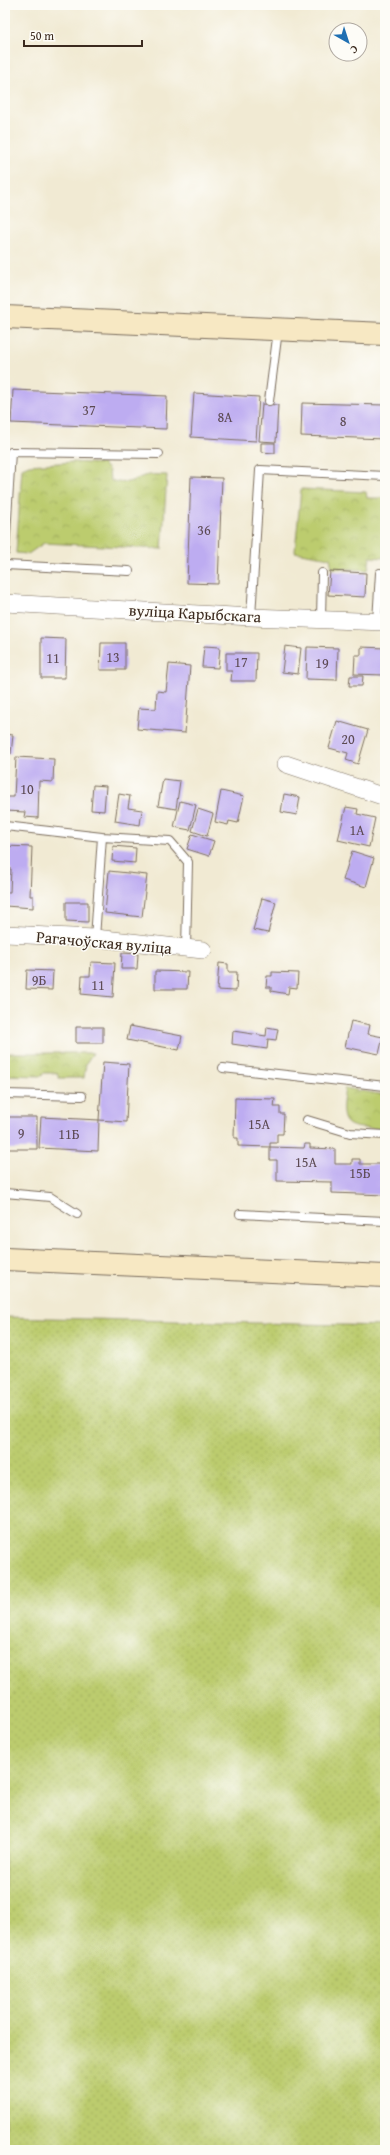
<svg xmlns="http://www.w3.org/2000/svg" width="390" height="2155" font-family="'Gentium Book Plus',serif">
  <defs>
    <pattern id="grass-dots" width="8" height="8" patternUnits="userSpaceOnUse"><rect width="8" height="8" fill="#bccc6e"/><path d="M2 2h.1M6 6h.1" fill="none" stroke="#a2af5f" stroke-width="1.8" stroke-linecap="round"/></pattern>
    <pattern id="park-crowns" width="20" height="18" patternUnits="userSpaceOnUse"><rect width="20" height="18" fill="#bccc6e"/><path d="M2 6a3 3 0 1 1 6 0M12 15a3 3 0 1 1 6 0" fill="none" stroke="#a2af5f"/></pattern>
  </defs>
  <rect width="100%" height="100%" fill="#fdfcf7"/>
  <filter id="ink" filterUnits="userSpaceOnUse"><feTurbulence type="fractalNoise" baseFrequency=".025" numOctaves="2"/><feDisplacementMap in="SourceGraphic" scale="8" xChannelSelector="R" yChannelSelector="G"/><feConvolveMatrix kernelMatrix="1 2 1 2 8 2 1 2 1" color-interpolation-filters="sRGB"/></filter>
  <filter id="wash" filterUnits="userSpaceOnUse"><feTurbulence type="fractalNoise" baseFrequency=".012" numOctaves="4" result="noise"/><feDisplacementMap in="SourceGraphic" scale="16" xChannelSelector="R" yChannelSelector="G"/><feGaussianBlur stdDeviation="0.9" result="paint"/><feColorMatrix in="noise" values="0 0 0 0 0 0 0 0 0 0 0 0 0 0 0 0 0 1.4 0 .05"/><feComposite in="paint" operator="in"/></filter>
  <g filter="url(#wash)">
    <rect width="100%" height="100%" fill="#f1ead3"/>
    <path fill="url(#grass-dots)" stroke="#7c7b46" d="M5,1317L385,1326V2150H5Z"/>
    <path fill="url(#park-crowns)" stroke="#7c7b46" d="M73,462L103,464L109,471L110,480C127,485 128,482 144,476C150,474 160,475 167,475L162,549L44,543L28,554L16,553L22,468L29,465Z
      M301,489L366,492L367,498H385V558L370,557L368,570L332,568L330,558L295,552Z
      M5,1053H93L86,1063L84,1078H59L57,1073H43L42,1076L5,1075Z
      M345,1088L385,1095V1129C346,1128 338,1129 345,1088Z"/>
    <g id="blocks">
      <path fill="#bdacf1" d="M13,390L167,396L166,429L11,423Z
        M194,393L259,397L256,441L191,437Z
        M302,403L385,405V439L301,436Z
        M262,404L278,405L276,442L259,441Z
        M261,443H275V453L261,452Z
        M191,477L222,478L218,584L187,583Z
        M330,571L366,573L365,597L328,595Z
        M41,638L66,639L65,678H41Z
        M101,643H125V670H100Z
        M204,646L220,647L218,668L202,667Z
        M285,646L301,648L298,674L282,672Z
        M307,647L338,648L337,680L306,679Z
        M361,647L385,648L383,675L354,674L355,655H361Z
        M226,653H257L256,681H231L232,671H226Z
        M169,664L190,666L185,733L137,729L139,708L156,709L157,691L166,692Z
        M350,676H363L362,686H349Z
        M337,721L368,730L358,764L346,760L348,753L329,748Z
        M5,734L13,735L11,754H5Z
        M16,757L54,759L53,782L39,781L38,818L24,817L25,812L5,811V797H14Z
        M163,779L180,781L176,809L158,806Z
        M93,785L106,786L104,811L91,810Z
        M221,791L244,796L238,823L229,821L228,825L215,822Z
        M119,794L130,796L128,808L142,810L140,825L115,821Z
        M284,794L300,797L297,815L281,812Z
        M180,801L196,805L190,830L174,827Z
        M346,807L358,809L357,814L375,818L369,847L338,840Z
        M198,809L213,814L207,836L192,831Z
        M192,834L214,841L209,856L187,849Z
        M5,846L32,847L30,896H33V908L5,906V892H10L11,869H5Z
        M113,846L136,848L135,863L112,861Z
        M352,851L374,858L366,887L343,880Z
        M109,871L147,875L142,917L105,913Z
        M262,898L276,902L268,933L253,930Z
        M66,902H88V922L66,921Z
        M122,953L138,954L137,969H121Z
        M91,962L115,963L113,997L81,994L82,976H90Z
        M219,963L228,964V972H237L236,991L217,990Z
        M27,970L53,971L52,990L26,989Z
        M155,971L188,972L187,989H155Z
        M272,972L298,973L297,988L289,987L288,994L271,991V987H266L267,976H272Z
        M351,1021L370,1025L368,1034L383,1037L379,1054L345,1047Z
        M130,1026L182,1036L179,1050L127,1040Z
        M76,1027H103V1043H76Z
        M267,1027L278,1029L276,1040L268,1039L267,1049L232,1044L233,1031L266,1036Z
        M103,1062L129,1064L126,1122L99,1120Z
        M235,1098L275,1099L274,1107H280V1114H284L283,1134H277V1143H270V1147L238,1146V1138H234Z
        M5,1117H37V1149H5Z
        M41,1117L99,1120L98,1151L39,1148Z
        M305,1144H310V1148L335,1149V1164H352V1159H360V1164H385V1195L332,1193V1182L277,1181V1160H270V1147L304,1148Z"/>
    </g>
  </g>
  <g filter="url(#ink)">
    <use href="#blocks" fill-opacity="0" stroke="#7b6d5d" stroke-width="1"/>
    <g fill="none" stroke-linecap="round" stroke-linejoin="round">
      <defs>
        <path id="lane" d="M269,401L278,330
          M5,552L11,452L159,454
          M5,565L129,571
          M251,617L260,470L385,476
          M321,619L322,573
          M377,621L380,573
          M5,826L102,837L170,841L188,862L186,949
          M95,938L102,837
          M223,1068L385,1086
          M5,1094L82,1096
          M307,1120L350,1133L385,1135
          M5,1193L50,1197L77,1214
          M240,1214L385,1221"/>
        <path id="street" d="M5,603L251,617L385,622
          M286,764L385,797
          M5,934L95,938L203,950"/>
        <path id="secondary" d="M5,317L385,334
          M5,1259L385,1276"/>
      </defs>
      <use href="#lane" stroke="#7b6d5d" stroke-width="10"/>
      <use href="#street" stroke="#7b6d5d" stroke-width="18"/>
      <use href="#secondary" stroke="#7b6d5d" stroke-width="24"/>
      <use href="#lane" stroke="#fff" stroke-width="8"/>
      <use href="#street" stroke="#fff" stroke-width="17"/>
      <use href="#secondary" stroke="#f7e8c3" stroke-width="22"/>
    </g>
  </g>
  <g text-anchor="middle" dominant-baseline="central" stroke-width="3" stroke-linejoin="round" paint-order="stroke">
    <g font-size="14" fill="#5c4a53">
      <text x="89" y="410">37</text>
      <text x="225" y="417">8А</text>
      <text x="343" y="421">8</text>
      <text x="204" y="530">36</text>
      <text x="113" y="657">13</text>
      <text x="53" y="658">11</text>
      <text x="241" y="662">17</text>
      <text x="322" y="663">19</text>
      <text x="348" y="739">20</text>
      <text x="27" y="789">10</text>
      <text x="357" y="830">1А</text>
      <text x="39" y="980">9Б</text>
      <text x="98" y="985">11</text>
      <text x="259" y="1124">15А</text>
      <text x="21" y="1133">9</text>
      <text x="69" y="1134">11Б</text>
      <text x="306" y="1162">15А</text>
      <text x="360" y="1173">15Б</text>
    </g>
    <g font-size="16" fill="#3b2a1e" stroke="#fdfcf7">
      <text transform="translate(195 613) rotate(3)">вуліца Карыбскага</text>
      <text transform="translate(104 942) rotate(5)">Рагачоўская вуліца</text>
    </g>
  </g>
  <rect width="390" height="2155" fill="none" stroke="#fdfcf7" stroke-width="20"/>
  <g transform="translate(348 42) rotate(141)"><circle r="19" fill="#fdfcf7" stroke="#afa8a0"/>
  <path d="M0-3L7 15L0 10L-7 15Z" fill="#1f6fb2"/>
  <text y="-6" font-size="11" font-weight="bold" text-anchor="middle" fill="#3b2a1e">С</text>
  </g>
  <path d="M24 40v6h118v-6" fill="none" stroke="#3b2a1e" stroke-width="2"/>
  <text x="30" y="40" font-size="12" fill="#3b2a1e" stroke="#fdfcf7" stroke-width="3" paint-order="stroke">50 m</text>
</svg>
